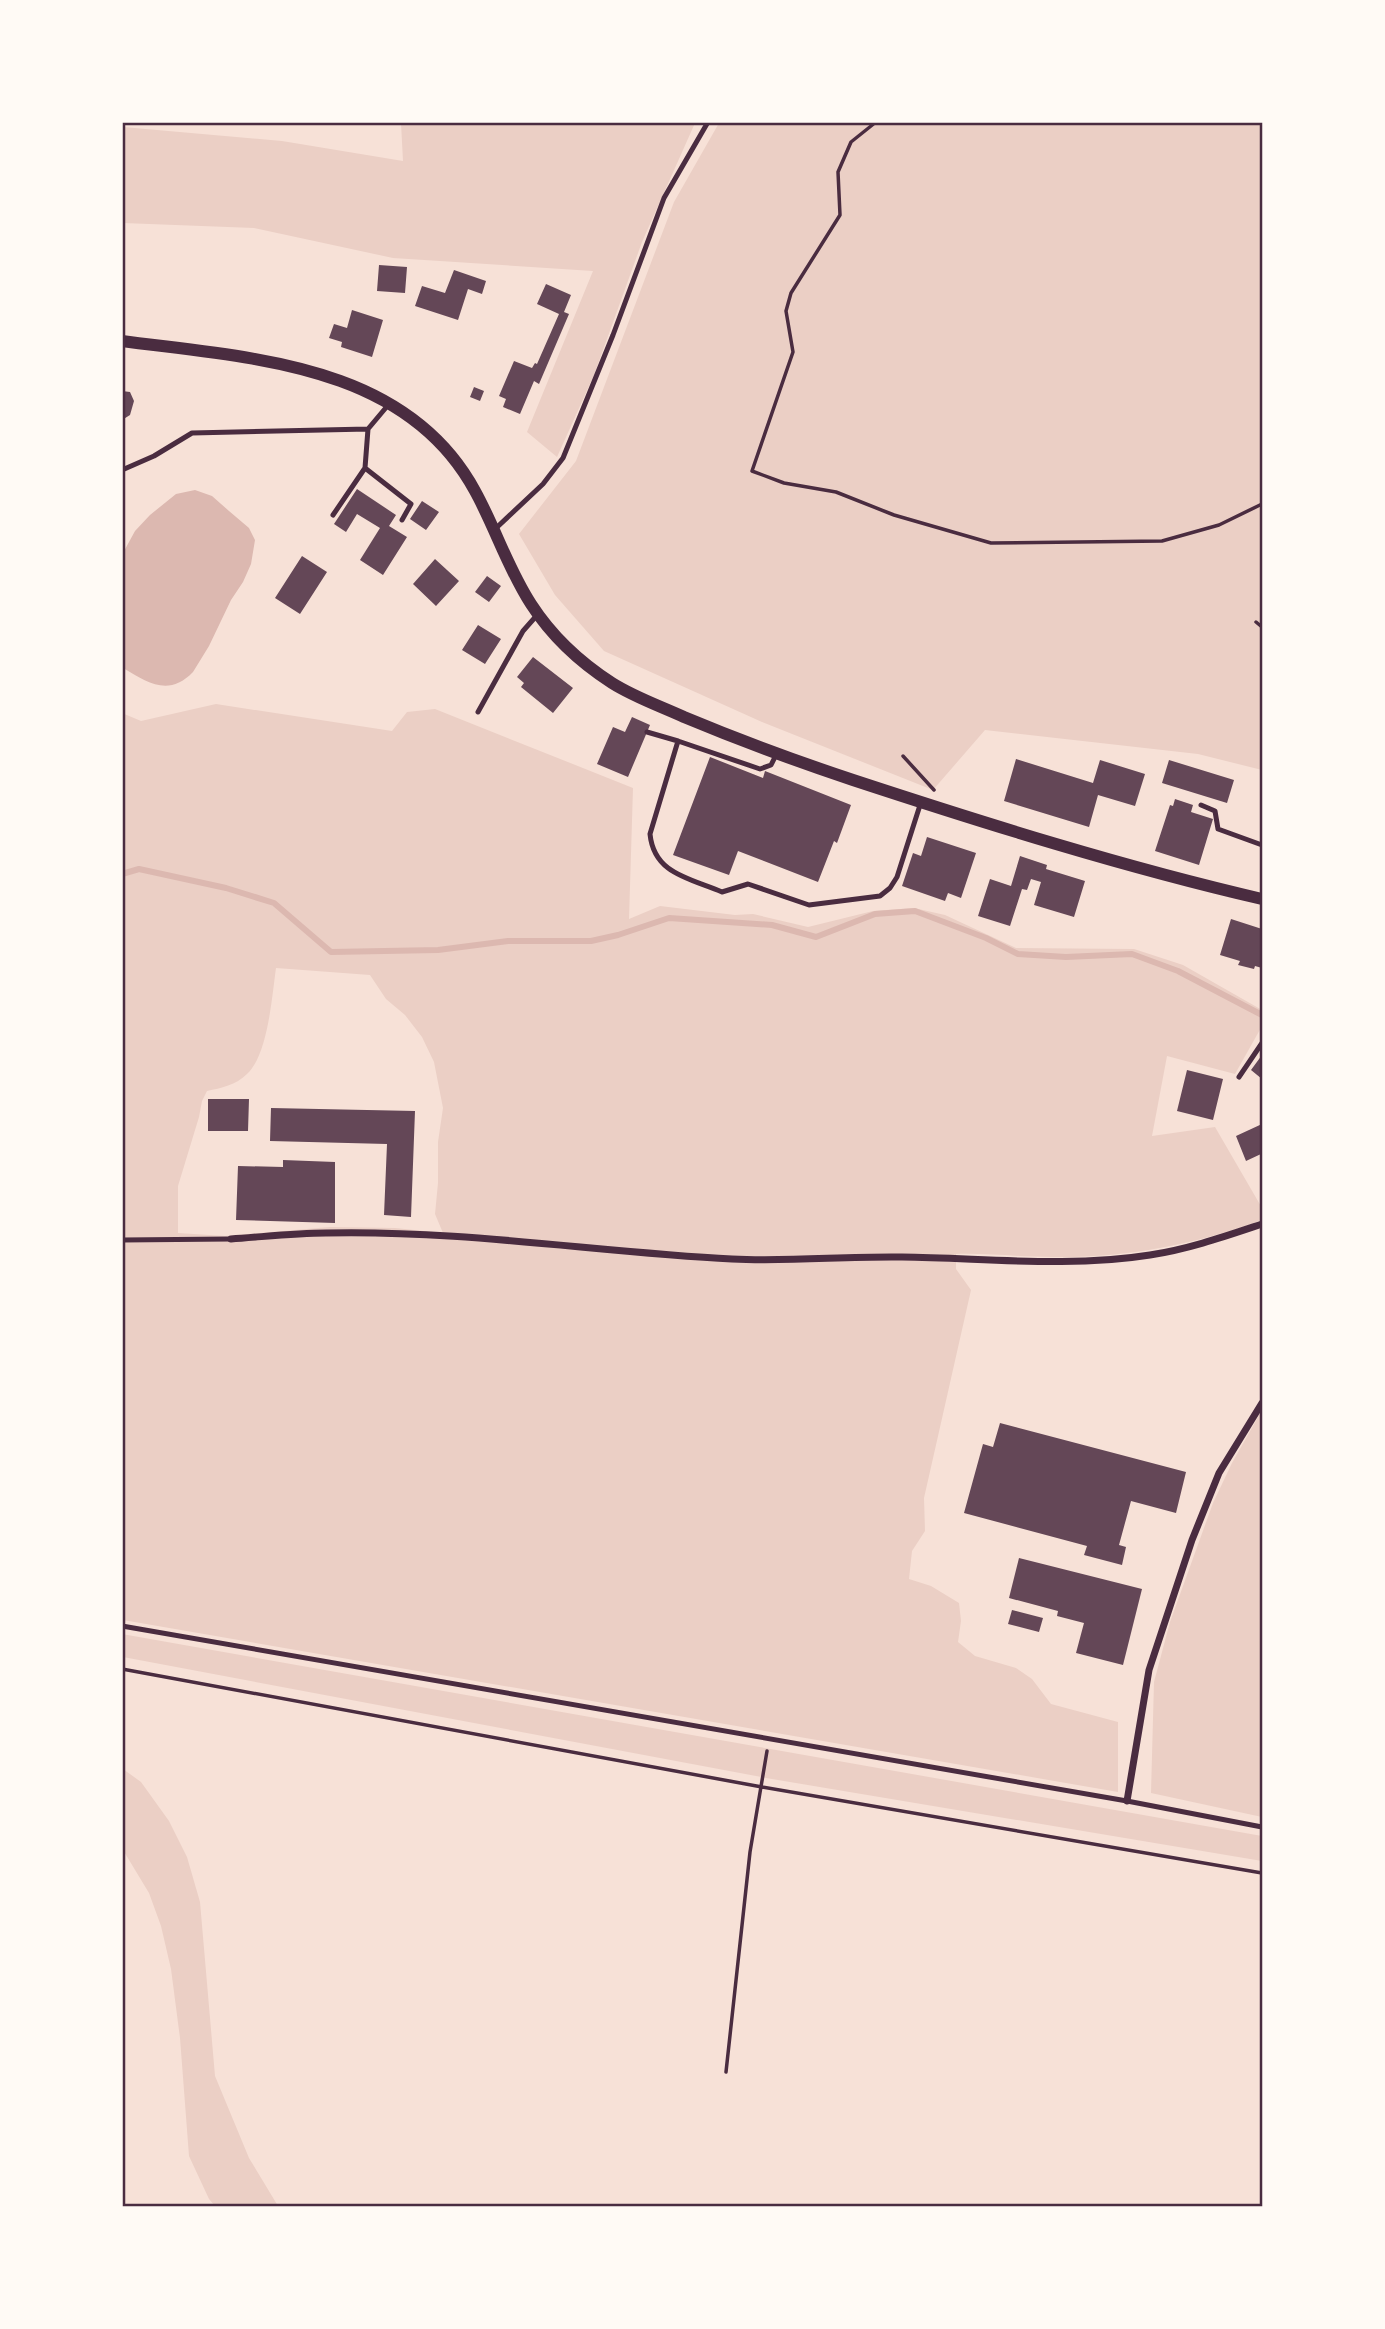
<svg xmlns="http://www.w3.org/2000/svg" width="1385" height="2329" font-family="Rubik,sans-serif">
  <rect width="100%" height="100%" fill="#f7e1d7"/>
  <path fill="#ebcfc5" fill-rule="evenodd" d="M401,123H695L642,242L594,375L557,457L527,432L593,271L393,258L254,228L123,223V127L282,141L403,161Z
    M719,123H1262V770L1198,754L985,730L933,790L762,722L604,651L555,595L519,534L576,461L674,202Z
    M216,704L392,731L407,712L435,709L633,788L629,919L660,906L735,915L753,914L808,927L873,911L914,908L945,915L1016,948L1134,949L1183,965L1262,1010V1026L1235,1074L1167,1056L1152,1136L1215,1127L1262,1208V1220C1194,1245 1125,1258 1052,1257C1020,1257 987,1253 956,1254V1269L971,1290L924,1498L925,1531L912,1551L909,1579L931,1586L959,1603L961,1621L958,1642L975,1656L1016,1668L1032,1679L1051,1704L1118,1722V1792L123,1620L122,713L141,721ZM276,968L370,975L386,999L405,1015L422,1037L434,1062L443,1108L438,1142V1183L435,1214L443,1233L395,1228L330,1227L225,1236L178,1233V1186L199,1117L202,1101L207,1091C221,1088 236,1085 247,1074C268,1055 272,996 276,968Z
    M1262,1410V1817L1151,1793L1154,1682L1170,1622L1213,1503L1232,1463Z
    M122,1634L1262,1836V1861L766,1778L123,1657Z
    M123,1769L141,1782L169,1821L187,1857L200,1902L215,2076L249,2158L278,2206H215L209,2199L189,2156L180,2038L171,1969L161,1926L149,1893L123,1850Z"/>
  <path fill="#dcb8b0" d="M195,490L212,496L229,511L249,528L255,540L251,564L243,582L231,600L209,646L193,672C169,697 148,683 123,668V553L135,531L150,515L176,494Z"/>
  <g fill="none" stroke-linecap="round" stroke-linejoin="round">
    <path stroke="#dcb8b0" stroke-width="6" d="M122,874L139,869L226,888L274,903L331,952L438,950L508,941H591L618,935L669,918L772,925L816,937L875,914L915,911L986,938L1018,954L1066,957L1132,954L1178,971L1262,1015"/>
  </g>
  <path fill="#644757" d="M379,265L407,267L405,293L377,291Z
    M454,270L486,281L482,294L468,289L458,320L415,306L422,286L445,293Z
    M546,284L571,295L564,312L569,314L539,384L534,381L520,414L503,407L506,399L499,396L514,361L532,368L535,363L537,364L559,314L537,304Z
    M352,310L383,320L372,357L341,347L342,342L329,338L334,324L347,328Z
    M474,387L484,391L480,401L470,397Z
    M122,391L130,392L134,401L130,415L122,420Z
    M357,489L396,515L389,526L407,537L383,575L360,560L380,528L357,514L346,532L334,524Z
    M422,501L439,512L426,530L410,519Z
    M302,556L327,572L300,614L275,598Z
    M435,559L459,581L436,606L413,584Z
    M487,576L501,586L489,602L475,592Z
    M478,625L501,639L485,664L462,650Z
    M533,657L573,688L553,713L521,687L524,683L517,677Z
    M632,717L650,725L628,777L597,764L613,727L625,732Z
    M710,757L763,778L765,771L851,805L837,843L834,841L818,882L738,851L729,875L673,855Z
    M1016,759L1093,783L1100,760L1145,774L1135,806L1098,795L1089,827L1004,801Z
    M1169,760L1234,780L1227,803L1162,783Z
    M1175,799L1193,805L1191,812L1213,819L1199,865L1155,851L1170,805L1173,806Z
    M927,837L976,853L961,898L948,893L945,901L902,886L913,853L921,856Z
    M1020,856L1047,865L1046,869L1085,881L1074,917L1034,905L1041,882L1031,879L1027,890L1022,889L1010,926L978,916L990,879L1011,886Z
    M1231,919L1262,929V968L1255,966L1254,969L1238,965L1240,961L1220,955Z
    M1262,1055V1079L1251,1070Z
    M1187,1070L1223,1079L1213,1120L1177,1111Z
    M208,1099H249L248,1131H208Z
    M271,1108L415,1111L411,1217L384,1215L387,1144L270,1141Z
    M1262,1124V1159L1261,1154L1246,1161L1236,1136Z
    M283,1160L335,1162V1223L236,1220L238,1166L283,1167Z
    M1000,1423L1186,1472L1176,1513L1131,1501L1119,1545L1126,1547L1122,1565L1084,1555L1087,1546L964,1513L983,1444L993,1447Z
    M1019,1558L1142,1589L1123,1665L1076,1653L1084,1623L1057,1616L1058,1611L1009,1598Z
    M1012,1610L1043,1618L1039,1632L1008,1624Z"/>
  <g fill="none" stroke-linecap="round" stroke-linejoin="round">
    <path stroke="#4a2c40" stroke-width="3.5" d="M876,122L851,142L838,172L840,215L791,293L786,311L793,352L752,471L784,483L836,492L894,515L991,543L1162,541L1219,525L1262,504
      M1256,622L1262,627
      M903,756L934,790
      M122,1669L762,1787L1262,1873
      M726,2072L750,1852L767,1751"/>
    <path stroke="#4a2c40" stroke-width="5" d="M365,468L411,504L402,520
      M122,470L154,456L192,433L368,429
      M333,515L365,468L368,429L389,404
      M494,530L543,484L563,458L613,335L664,198L708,122
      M478,712L523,631L538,614
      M647,732L678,741
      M776,755L771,765L760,769L678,741L650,834C654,874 689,878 722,892L748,884L809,905L880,896L890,888L897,877L921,802
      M1201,805L1215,811L1218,829L1262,845
      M1239,1077L1262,1043
      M122,1240L231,1239
      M122,1626L1127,1801L1262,1827"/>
    <path stroke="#4a2c40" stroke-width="7" d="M231,1239C262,1237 294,1233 326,1233C462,1230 597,1252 732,1259C789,1262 845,1256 902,1257C984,1258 1069,1268 1150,1255C1189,1249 1226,1236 1262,1224
      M1127,1801L1149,1670L1192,1540L1219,1473L1262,1403"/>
    <path stroke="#4a2c40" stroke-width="12" d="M122,341C250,358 406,363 475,491C495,527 508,569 531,604C551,635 581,663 612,683C634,697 660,706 684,717C739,740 796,761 853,780C987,824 1124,867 1262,899"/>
  </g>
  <rect width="1385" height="2329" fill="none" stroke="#fffaf5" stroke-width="248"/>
  <rect x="124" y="124" width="1137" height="2081" fill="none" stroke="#4a2c40" stroke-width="2.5"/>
</svg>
